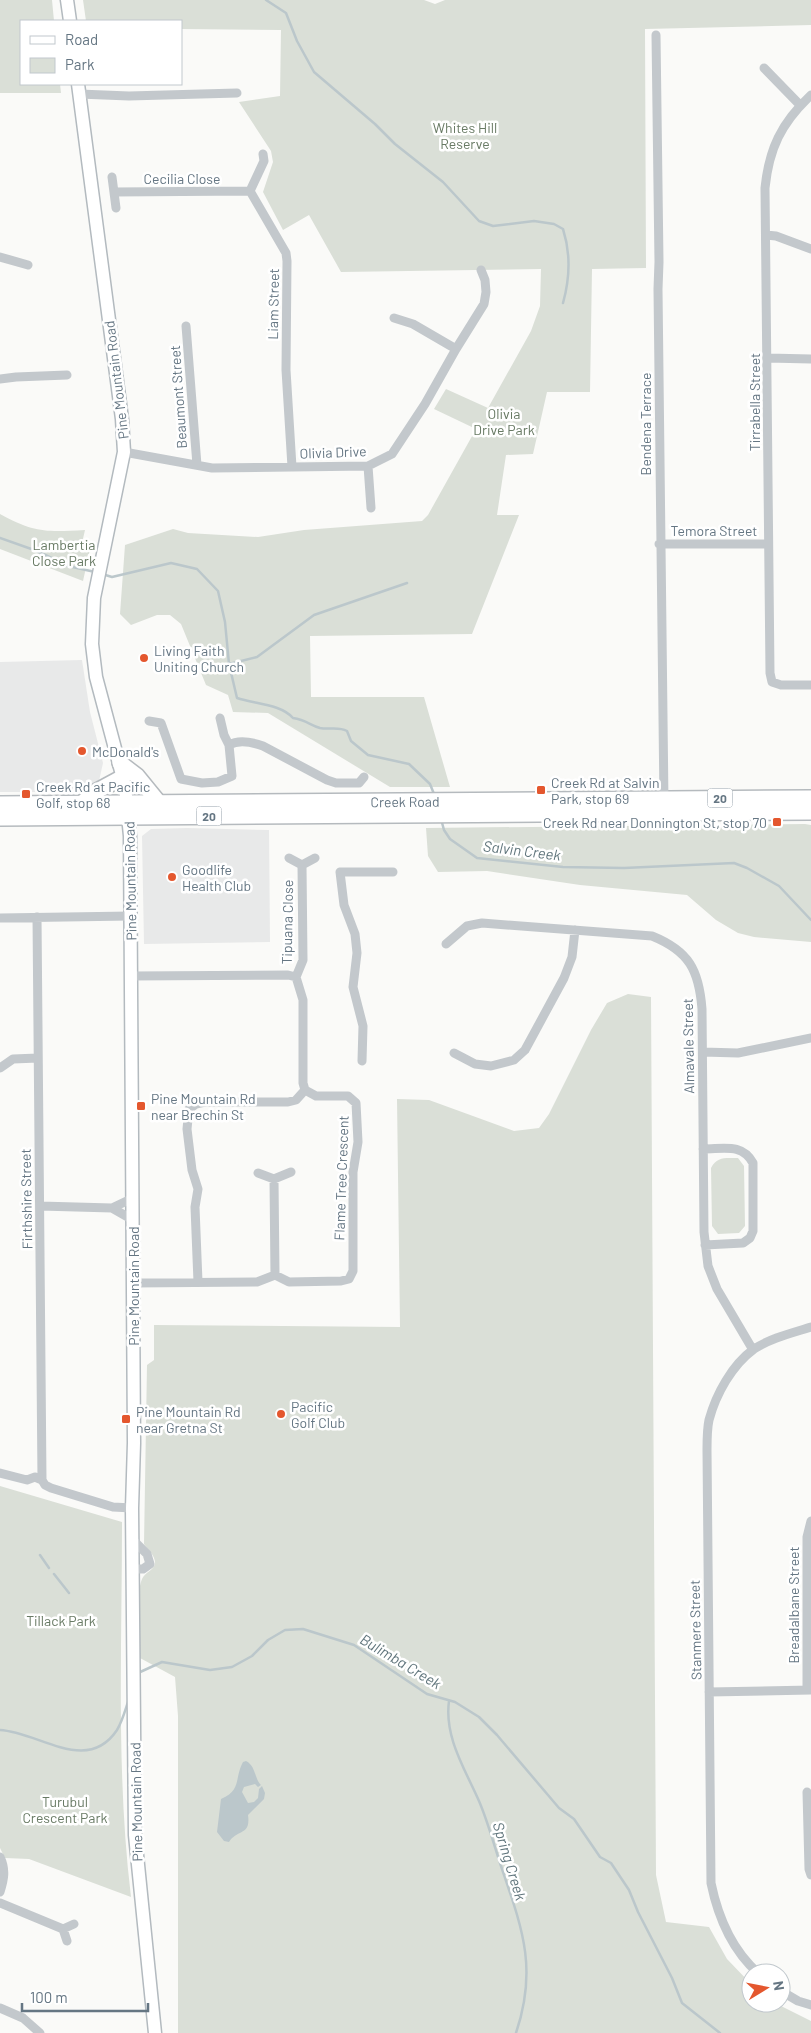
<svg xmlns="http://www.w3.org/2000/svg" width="811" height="2033" font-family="Barlow,sans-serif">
  <rect width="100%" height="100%" fill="#fafaf8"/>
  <path fill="#e8e9e9" d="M82,660L90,712L103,763L99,781L74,792H0V662Z
    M187,828L269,830L270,942L144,944L142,836L151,829Z"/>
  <path fill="#dadfd7" d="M0,0H52L54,21H21V84H60L61,93H0Z
    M83,0H424L435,4L445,0H811V25L645,29L646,268L592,269L590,392H547L533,454L506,455L497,515H519L472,634L310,636L311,697H424L450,787H390L268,713L233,712L228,695L206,685L181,624L170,615H157L131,625L120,614L125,545L173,529L188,533L258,537L304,530L422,521L428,515L476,429L434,409L446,389L488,408L531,331L540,306L541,269L341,272L309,215L283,230L263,192L273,162L271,151L239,102L280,96L281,30L181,29V21H86Z
    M0,514C35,533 46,532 85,530L82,543L91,545L83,581L0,549Z
    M805,824L811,825V942L754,937L738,933L716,920L687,895L580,885L487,871L438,872L428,856L426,828Z
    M628,994L651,997L656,1875L666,1922L709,1927L727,1959L751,1984V2003H775L811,2021V2033H178V1716L175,1677L140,1658C140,1638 135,1596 142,1579C145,1572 153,1571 155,1564C156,1556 148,1550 144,1544L147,1365L154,1360V1325L400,1327L397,1099L429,1100L514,1131L539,1128L549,1114L591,1030L607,1003Z
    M738,1158L744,1166L745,1226L739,1233L718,1234L712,1226L711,1168C717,1156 726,1158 738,1158Z
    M0,1486L122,1522C122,1647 116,1773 131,1897L29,1859L5,1858L0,1848Z"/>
  <path fill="#bbc7cb" d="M246,1761C256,1766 254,1778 261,1785L258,1787L255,1784L244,1787L242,1792L248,1803L254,1802L258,1798L259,1789L262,1786L265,1793L264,1799L248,1815C251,1836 237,1829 229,1842L224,1841L217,1832L221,1799C242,1790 234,1779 243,1762Z"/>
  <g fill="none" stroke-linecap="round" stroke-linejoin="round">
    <path stroke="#bbc7cb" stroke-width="2.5" d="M266,0L286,13L297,41L314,72L375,124L395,144L443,182L479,221L493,226L534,221L554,224L563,229C571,254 570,278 563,303
      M0,538L37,551L68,566L95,572
      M102,574L112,577L171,563L197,569L218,591L225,622L229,664L237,698C255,704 281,704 293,718C306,720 310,725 320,728C329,730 338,726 347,731L351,741L368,755L409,764L430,784L434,794
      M229,664L257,657L314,615L407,583
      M441,819L444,830L450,839L477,858L563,867L624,868L734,863L747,868L779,886L811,920
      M40,1555L49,1568
      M54,1574L69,1593
      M138,1673L162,1662L210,1670L232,1667L252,1656L268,1640L285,1630L303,1629L354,1645L427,1694L455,1702L479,1717L497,1735L559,1808L574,1819L600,1857L611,1863L629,1890L638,1912L672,1978L682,2003L720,2033
      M449,1701C444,1737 465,1769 479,1801C488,1822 494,1845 501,1866C522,1928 538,1968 516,2033
      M0,1730C39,1732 87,1775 117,1730C122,1722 125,1711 128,1702"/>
    <defs>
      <path id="secondary" d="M67,0L70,21
        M78,84L122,419L124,452L94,598L92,644L96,677L125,786L130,836L134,1443L132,1508L135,1835L155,2033"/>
      <g id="primary">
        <path d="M120,763L137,776L159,803"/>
        <path d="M82,803L97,791L123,777"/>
        <path id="s1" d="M0,804L811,798"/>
        <path d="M0,818L811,812"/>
      </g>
    </defs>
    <use href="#secondary" stroke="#b3babf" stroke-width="15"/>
    <use href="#primary" stroke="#b5babe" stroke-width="18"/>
    <path stroke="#c3c8cc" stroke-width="9" d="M656,35L659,262L658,289L664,803
      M764,68L800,105
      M79,94L129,96L237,93
      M811,95C781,123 769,149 765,188L770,673L772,682L781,685H811
      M263,154L264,161L250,191L286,253L287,261L286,370L292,467
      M112,177L116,208
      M114,192L250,191
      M766,235L776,236L811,249
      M0,257L28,265
      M394,318L413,324L456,349
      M186,326L197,465
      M768,358L811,359
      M0,379L16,377L67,375
      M124,452L212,468L368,466L392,454L425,404L456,349L484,304L486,292L485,280L481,270
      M368,466L371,508
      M659,544H768
      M220,718L224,735L229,745
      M149,721L161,723L181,779L202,783L218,782L232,776L229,745C239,739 252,742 263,746L327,780L336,783H359L364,777
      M289,858L302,865L315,858
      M37,917L42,1480
      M0,918L131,916
      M446,944L467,926L482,923L652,936C689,951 699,970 702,1009L704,1232L708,1266L717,1289L753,1350
      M131,976L288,975L296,977L303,1000V1083L305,1090L316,1096H348L356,1103L358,1142L353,1172V1271L349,1279L341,1281L289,1282L275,1275L257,1282L133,1283
      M296,977L303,960L302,865
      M703,1052L738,1053L811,1038
      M454,1053L475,1064L491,1066L514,1060L525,1050L564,978L572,957L575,930
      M362,1061L363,1026L353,987L357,953L355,934L344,905L340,872H393
      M0,1068L13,1059L38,1058
      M703,1149C724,1149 742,1143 753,1163V1231L750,1238L743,1243L705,1245
      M258,1173L274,1179L291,1172
      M274,1179L275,1275
      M40,1206L112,1208L133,1198
      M112,1208L133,1220
      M198,1282L195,1207L198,1189L192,1170L187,1129L189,1109L196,1104L205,1102H288L296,1100L305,1090
      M0,1473L27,1480L35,1477L42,1480L45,1485L51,1488L113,1507L132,1508
      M132,1539L147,1554L150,1564L143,1569H132
      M807,1690V1537L811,1521
      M709,1692L811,1690
      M807,1792L809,1869L811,1875
      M0,1857C6,1870 4,1879 0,1892
      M0,1903L63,1929
      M67,1941L63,1929L74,1924
      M758,1973C731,1949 718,1917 711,1883L707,1450C707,1441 707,1429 709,1420C716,1394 732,1365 754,1349C771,1338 792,1333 811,1327
      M781,1991L798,2001L811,2005
      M0,2008L23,2018L40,2033"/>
    <use href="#secondary" stroke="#fff" stroke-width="12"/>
    <use href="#primary" stroke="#fff" stroke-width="15"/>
  </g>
  <g fill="#e4572e" stroke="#fff" stroke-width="2">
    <circle cx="144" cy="658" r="5"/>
    <circle cx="82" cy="751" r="5"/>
    <rect x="536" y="785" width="10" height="10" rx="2.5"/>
    <rect x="21" y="789" width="10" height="10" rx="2.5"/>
    <rect x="772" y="817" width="10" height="10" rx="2.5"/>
    <circle cx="172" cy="877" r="5"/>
    <rect x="136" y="1101" width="10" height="10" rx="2.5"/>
    <circle cx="281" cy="1414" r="5"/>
    <rect x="121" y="1414" width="10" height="10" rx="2.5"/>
  </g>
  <g text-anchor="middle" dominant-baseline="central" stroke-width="5" stroke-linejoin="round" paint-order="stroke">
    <g fill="#fff" stroke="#939fa8" stroke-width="1">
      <rect x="707.5" y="788.5" width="25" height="19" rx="4"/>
      <rect x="196.5" y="806.5" width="25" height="19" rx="4"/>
    </g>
    <g font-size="12" font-weight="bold" fill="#657683">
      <text x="720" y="798">20</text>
      <text x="209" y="816">20</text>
    </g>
    <g font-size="14" fill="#687a64" stroke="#fff">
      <text x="465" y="127">Whites Hill<tspan x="465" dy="16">Reserve</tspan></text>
      <text x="504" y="413">Olivia<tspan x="504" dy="16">Drive Park</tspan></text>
      <text x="64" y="544">Lambertia<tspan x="64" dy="16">Close Park</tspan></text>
      <text x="61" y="1620">Tillack Park</text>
      <text x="65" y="1801">Turubul<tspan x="65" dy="16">Crescent Park</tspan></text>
    </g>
    <g font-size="14" fill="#657683" stroke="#fff">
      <text x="182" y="178">Cecilia Close</text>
      <text transform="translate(273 304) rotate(-89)">Liam Street</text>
      <text transform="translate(116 380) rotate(-97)">Pine Mountain Road</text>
      <text transform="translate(178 397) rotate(-94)">Beaumont Street</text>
      <text transform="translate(754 402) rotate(-90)">Tirrabella Street</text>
      <text transform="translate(645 424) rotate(-90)">Bendena Terrace</text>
      <text transform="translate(333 452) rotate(-2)">Olivia Drive</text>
      <text x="714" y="530">Temora Street</text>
      <text stroke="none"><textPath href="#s1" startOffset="405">Creek Road</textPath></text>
      <text transform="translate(130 881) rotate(-91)">Pine Mountain Road</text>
      <text transform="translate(287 922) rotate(-89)">Tipuana Close</text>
      <text transform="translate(688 1046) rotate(-91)">Almavale Street</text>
      <text transform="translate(341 1178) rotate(-88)">Flame Tree Crescent</text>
      <text transform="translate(26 1199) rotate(-91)">Firthshire Street</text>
      <text transform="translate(133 1286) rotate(-90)">Pine Mountain Road</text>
      <text transform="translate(793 1605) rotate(-90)">Breadalbane Street</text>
      <text transform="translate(695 1630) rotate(-91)">Stanmere Street</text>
      <text transform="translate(136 1802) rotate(-91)">Pine Mountain Road</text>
    </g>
    <g font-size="14" fill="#657683" stroke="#fff" text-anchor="start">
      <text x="154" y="650">Living Faith<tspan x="154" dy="16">Uniting Church</tspan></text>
      <text x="92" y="751">McDonald's</text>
      <text x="551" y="782">Creek Rd at Salvin<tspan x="551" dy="16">Park, stop 69</tspan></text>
      <text x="36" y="786">Creek Rd at Pacific<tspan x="36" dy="16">Golf, stop 68</tspan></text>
      <text x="767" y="822" text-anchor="end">Creek Rd near Donnington St, stop 70</text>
      <text x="182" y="869">Goodlife<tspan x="182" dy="16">Health Club</tspan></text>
      <text x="151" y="1098">Pine Mountain Rd<tspan x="151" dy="16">near Brechin St</tspan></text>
      <text x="291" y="1406">Pacific<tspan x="291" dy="16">Golf Club</tspan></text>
      <text x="136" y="1411">Pine Mountain Rd<tspan x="136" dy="16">near Gretna St</tspan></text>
    </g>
    <g font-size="15" font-style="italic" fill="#60757c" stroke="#fff">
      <text transform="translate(522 850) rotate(7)">Salvin Creek</text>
      <text transform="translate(401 1661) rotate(31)">Bulimba Creek</text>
      <text transform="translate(510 1861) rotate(73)">Spring Creek</text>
    </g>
  </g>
  <rect x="20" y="20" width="162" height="65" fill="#ffffff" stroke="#c1c8cd"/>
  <rect x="30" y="36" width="25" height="8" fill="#ffffff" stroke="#c1c8cd"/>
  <text x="65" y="45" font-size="15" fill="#657683">Road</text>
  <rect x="30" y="58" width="25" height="15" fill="#dadfd7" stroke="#c1c8cd"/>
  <text x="65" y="70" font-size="15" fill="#657683">Park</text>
  <g transform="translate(766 1988) rotate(80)"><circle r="24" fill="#ffffff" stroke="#c1c8cd"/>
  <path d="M0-4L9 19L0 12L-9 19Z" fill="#e4572e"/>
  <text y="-8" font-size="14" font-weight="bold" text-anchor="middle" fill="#657683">N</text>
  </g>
  <path d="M22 2003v8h126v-8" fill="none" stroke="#657683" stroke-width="2.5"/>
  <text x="30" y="2003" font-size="15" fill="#657683" stroke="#ffffff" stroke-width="4" paint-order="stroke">100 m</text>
</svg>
